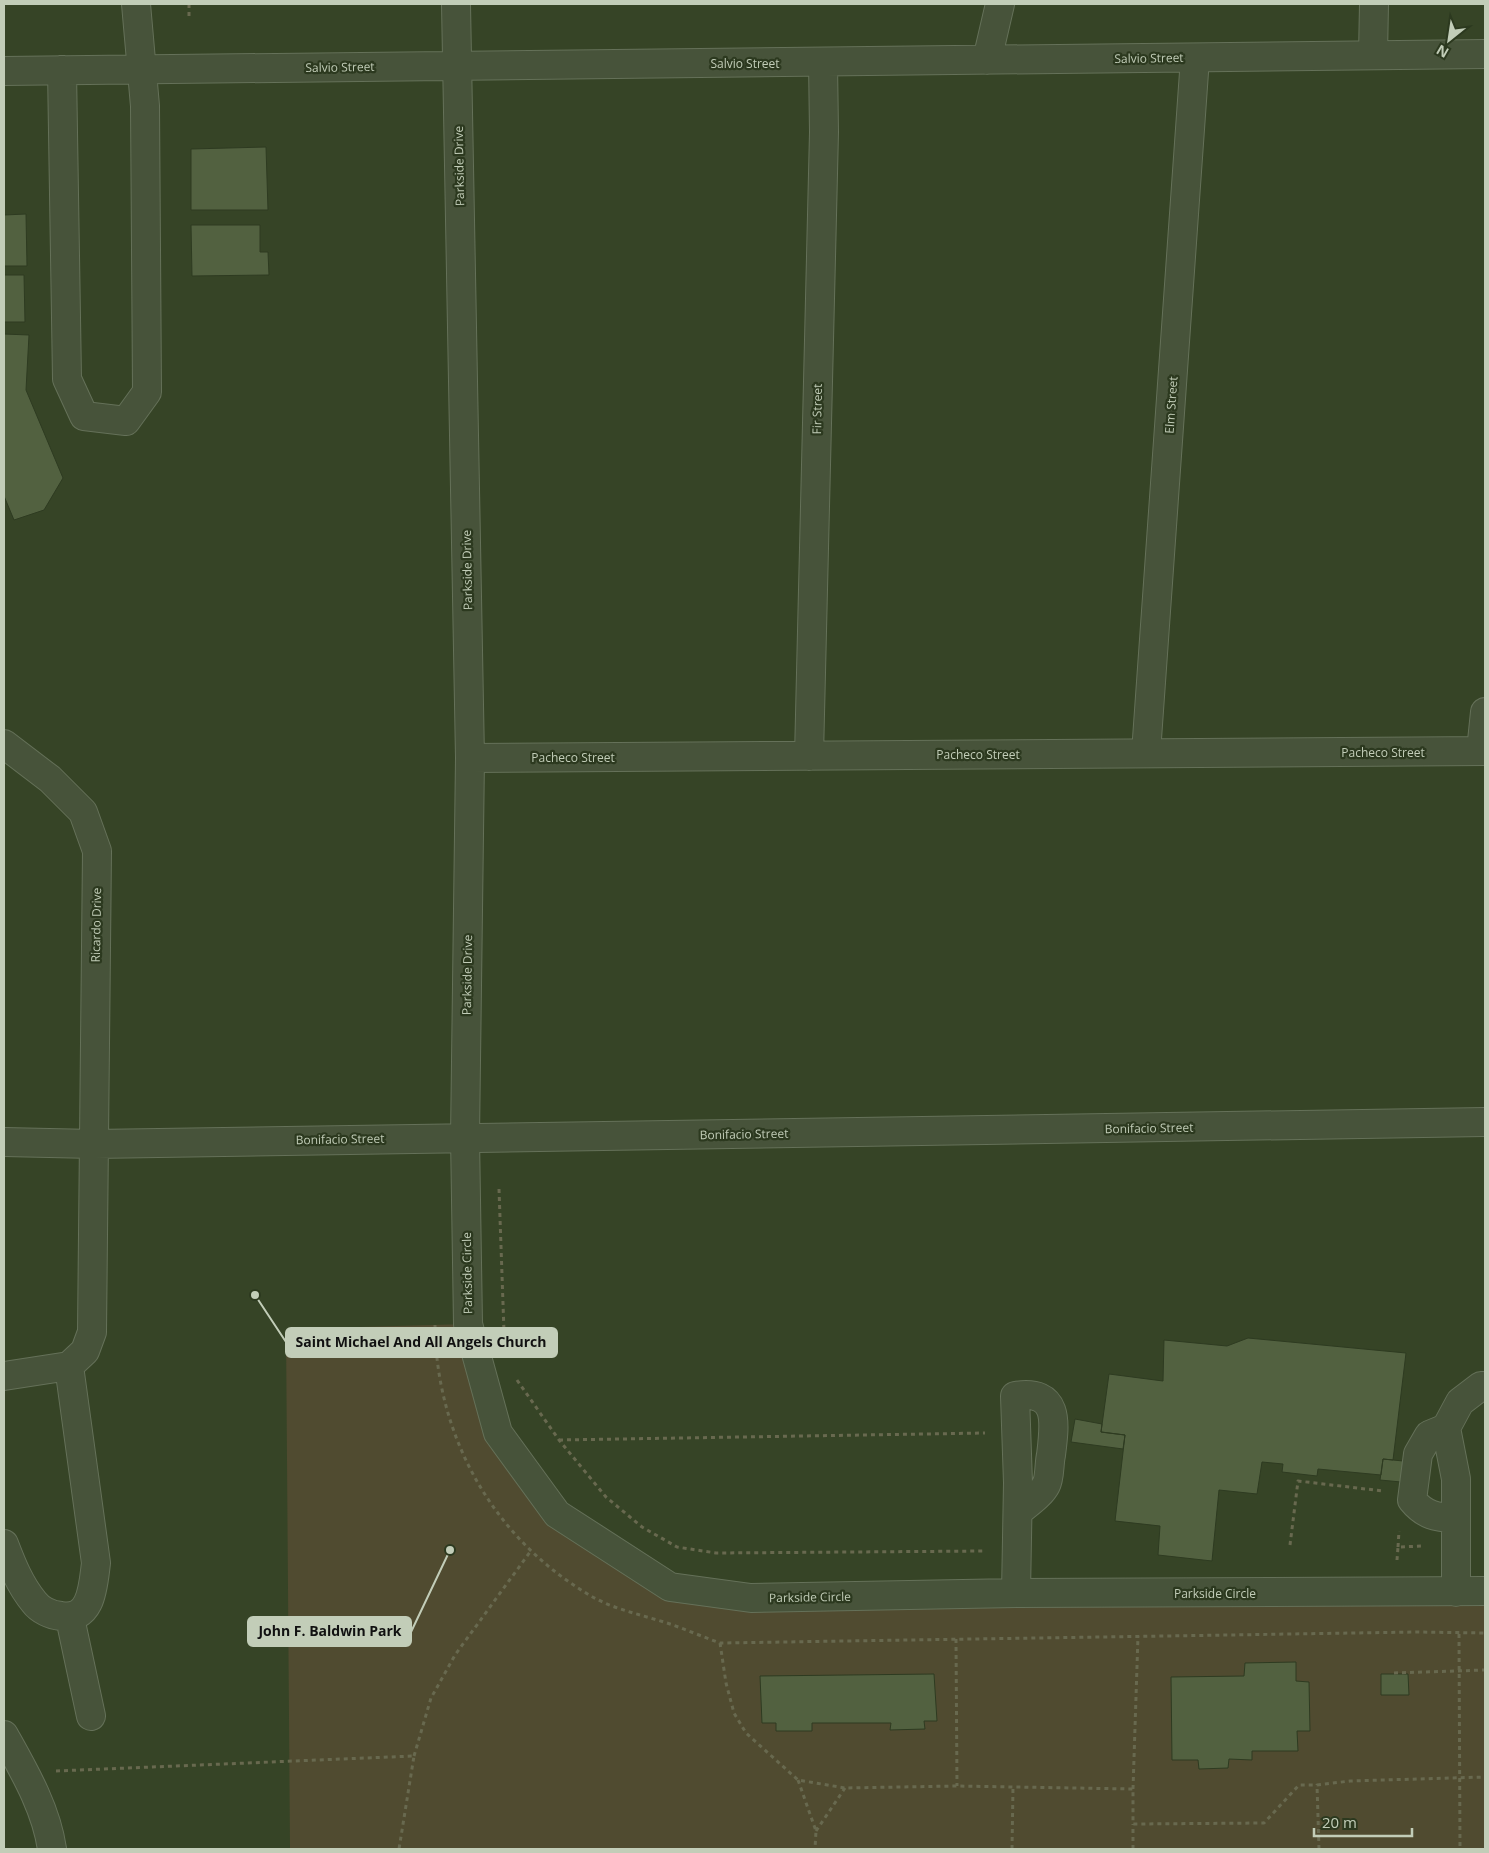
<svg xmlns="http://www.w3.org/2000/svg" width="1489" height="1853" font-family="'Open Sans',sans-serif">
  <rect width="100%" height="100%" fill="#364426"/>
  <path fill="#504b30" d="M468,1324L498,1433L557,1514L670,1587L1485,1591V1849H290L286,1329Z"/>
  <path fill="#526140" stroke="#2e3b21" d="M266,147L268,210H191V149Z
    M26,214L27,266H4V215Z
    M191,225H260V252H268L269,275L192,276Z
    M4,275H24L25,322H4Z
    M4,334L29,335L26,390L63,478L44,510L14,520L4,496Z
    M1248,1338L1406,1353L1393,1460L1383,1459L1381,1475L1318,1469L1317,1476L1282,1472L1283,1464L1262,1462L1257,1494L1219,1490L1212,1561L1158,1555L1160,1526L1115,1521L1125,1435L1101,1432L1109,1374L1163,1381L1164,1340L1227,1346Z
    M1075,1419L1102,1424L1101,1432L1125,1435L1123,1449L1071,1442Z
    M1383,1459L1403,1461L1401,1482L1380,1480Z
    M1296,1662V1681L1309,1682L1310,1731H1297L1298,1751H1252V1760L1229,1759L1228,1768L1199,1769L1198,1760H1172L1171,1677L1244,1676L1245,1663Z
    M934,1674L937,1721H924L925,1729L890,1730L891,1723H812V1731H776V1723H762L760,1676Z
    M1381,1674H1408L1409,1695H1381Z"/>
  <g fill="none" stroke-linecap="round" stroke-linejoin="round">
    <defs>
      <path id="minor" d="M456,4L470,758L465,1137L468,1324L498,1433L557,1514L670,1587L751,1598L1016,1593L1485,1591
        M1373,55L1374,4
        M987,60L1000,4
        M62,70L67,379L84,416L126,421L147,392L145,106L136,4
        M4,71L1485,54
        M4,744L50,779L83,812L97,851L92,1332L85,1351L69,1366L4,1376
        M1481,751L1485,712
        M1146,753L1195,58
        M809,756L824,132L823,63
        M470,758L1485,751
        M4,1142L94,1144L1485,1122
        M1446,1428L1429,1435L1418,1454L1412,1500C1425,1516 1437,1517 1456,1519
        M4,1544C12,1565 20,1585 34,1602C40,1610 51,1615 61,1616C92,1621 93,1586 96,1563L69,1366
        M1456,1592V1479L1446,1428L1460,1402L1481,1386H1485
        M1016,1593L1018,1483L1015,1396C1060,1389 1055,1423 1051,1455C1049,1463 1050,1478 1046,1485C1041,1495 1026,1505 1018,1512
        M70,1618L91,1716
        M4,1735C24,1771 46,1808 52,1849"/>
    </defs>
    <use href="#minor" stroke="#657159" stroke-width="30"/>
    <path stroke="#68694f" stroke-width="3" stroke-dasharray="4 4" stroke-linecap="butt" d="M189,4V18
      M499,1189L504,1332
      M435,1325C436,1435 492,1536 586,1593C611,1609 639,1614 667,1623C685,1629 703,1637 720,1643L1418,1632L1485,1633
      M517,1380L559,1440L606,1497L642,1527L677,1547L716,1553L986,1551
      M559,1440L985,1433
      M1290,1545L1298,1481L1383,1491
      M1398,1547L1399,1531
      M1397,1560L1398,1547L1423,1546
      M1459,1634L1460,1849
      M956,1639L957,1786
      M720,1643L726,1683L734,1713L746,1733L798,1780L845,1788L957,1786L1133,1789V1824L1264,1823L1299,1785H1317
      M1394,1673L1485,1670
      M414,1756L431,1698L455,1655L530,1552
      M56,1771L414,1756L399,1849
      M798,1780L816,1831L815,1849
      M1133,1789L1138,1636
      M816,1831L845,1788
      M1012,1849L1013,1787
      M1133,1849V1824
      M1319,1849L1317,1785L1350,1781L1485,1777"/>
    <use href="#minor" stroke="#47533a" stroke-width="28"/>
  </g>
  <g text-anchor="middle" dominant-baseline="central" stroke-width="4.5" stroke-linejoin="round" paint-order="stroke">
    <g font-size="12" fill="#c2cdb8" stroke="#2c391f">
      <text transform="translate(1149 58) rotate(-1)">Salvio Street</text>
      <text x="745" y="63">Salvio Street</text>
      <text transform="translate(340 67) rotate(-1)">Salvio Street</text>
      <text transform="translate(459 166) rotate(-91)">Parkside Drive</text>
      <text transform="translate(1171 405) rotate(-86)">Elm Street</text>
      <text transform="translate(817 409) rotate(-89)">Fir Street</text>
      <text transform="translate(467 570) rotate(-91)">Parkside Drive</text>
      <text x="1383" y="752">Pacheco Street</text>
      <text x="978" y="754">Pacheco Street</text>
      <text x="573" y="757">Pacheco Street</text>
      <text transform="translate(96 925) rotate(-89)">Ricardo Drive</text>
      <text transform="translate(467 975) rotate(-89)">Parkside Drive</text>
      <text transform="translate(1149 1128) rotate(-1)">Bonifacio Street</text>
      <text transform="translate(744 1134) rotate(-1)">Bonifacio Street</text>
      <text transform="translate(340 1139) rotate(-1)">Bonifacio Street</text>
      <text transform="translate(467 1273) rotate(-91)">Parkside Circle</text>
      <text x="1215" y="1593">Parkside Circle</text>
      <text transform="translate(810 1597) rotate(-1)">Parkside Circle</text>
    </g>
  </g>
  <path fill="none" stroke="#c2cdb8" stroke-width="2" d="M255 1295L286 1342M450 1550L411 1632"/>
  <g fill="#c2cdb8" stroke="#2c391f" stroke-width="2">
    <circle cx="255" cy="1295" r="5"/>
    <circle cx="450" cy="1550" r="5"/>
  </g>
  <g fill="#c2cdb8" stroke="#c2cdb8" stroke-width="2">
    <rect x="286" y="1328" width="271" height="29" rx="5"/>
    <rect x="248" y="1617" width="163" height="29" rx="5"/>
  </g>
  <g font-size="14" text-anchor="middle" font-weight="bold" fill="#111">
    <text x="421" y="1347">Saint Michael And All Angels Church</text>
    <text x="330" y="1636">John F. Baldwin Park</text>
  </g>
  <rect width="1489" height="1853" fill="none" stroke="#c2cdb8" stroke-width="10"/>
  <g transform="translate(1449 40) rotate(210)" stroke="#2c391f" stroke-width="4" paint-order="stroke">
  <path d="M0-4L9 19L0 12L-9 19Z" fill="#c2cdb8"/>
  <text y="-8" font-size="14" font-weight="bold" text-anchor="middle" fill="#c2cdb8">N</text>
  </g>
  <path d="M1314 1828v8h98v-8" fill="none" stroke="#c2cdb8" stroke-width="2.5"/>
  <text x="1322" y="1828" font-size="15" fill="#c2cdb8" stroke="#2c391f" stroke-width="4" paint-order="stroke">20 m</text>
</svg>
